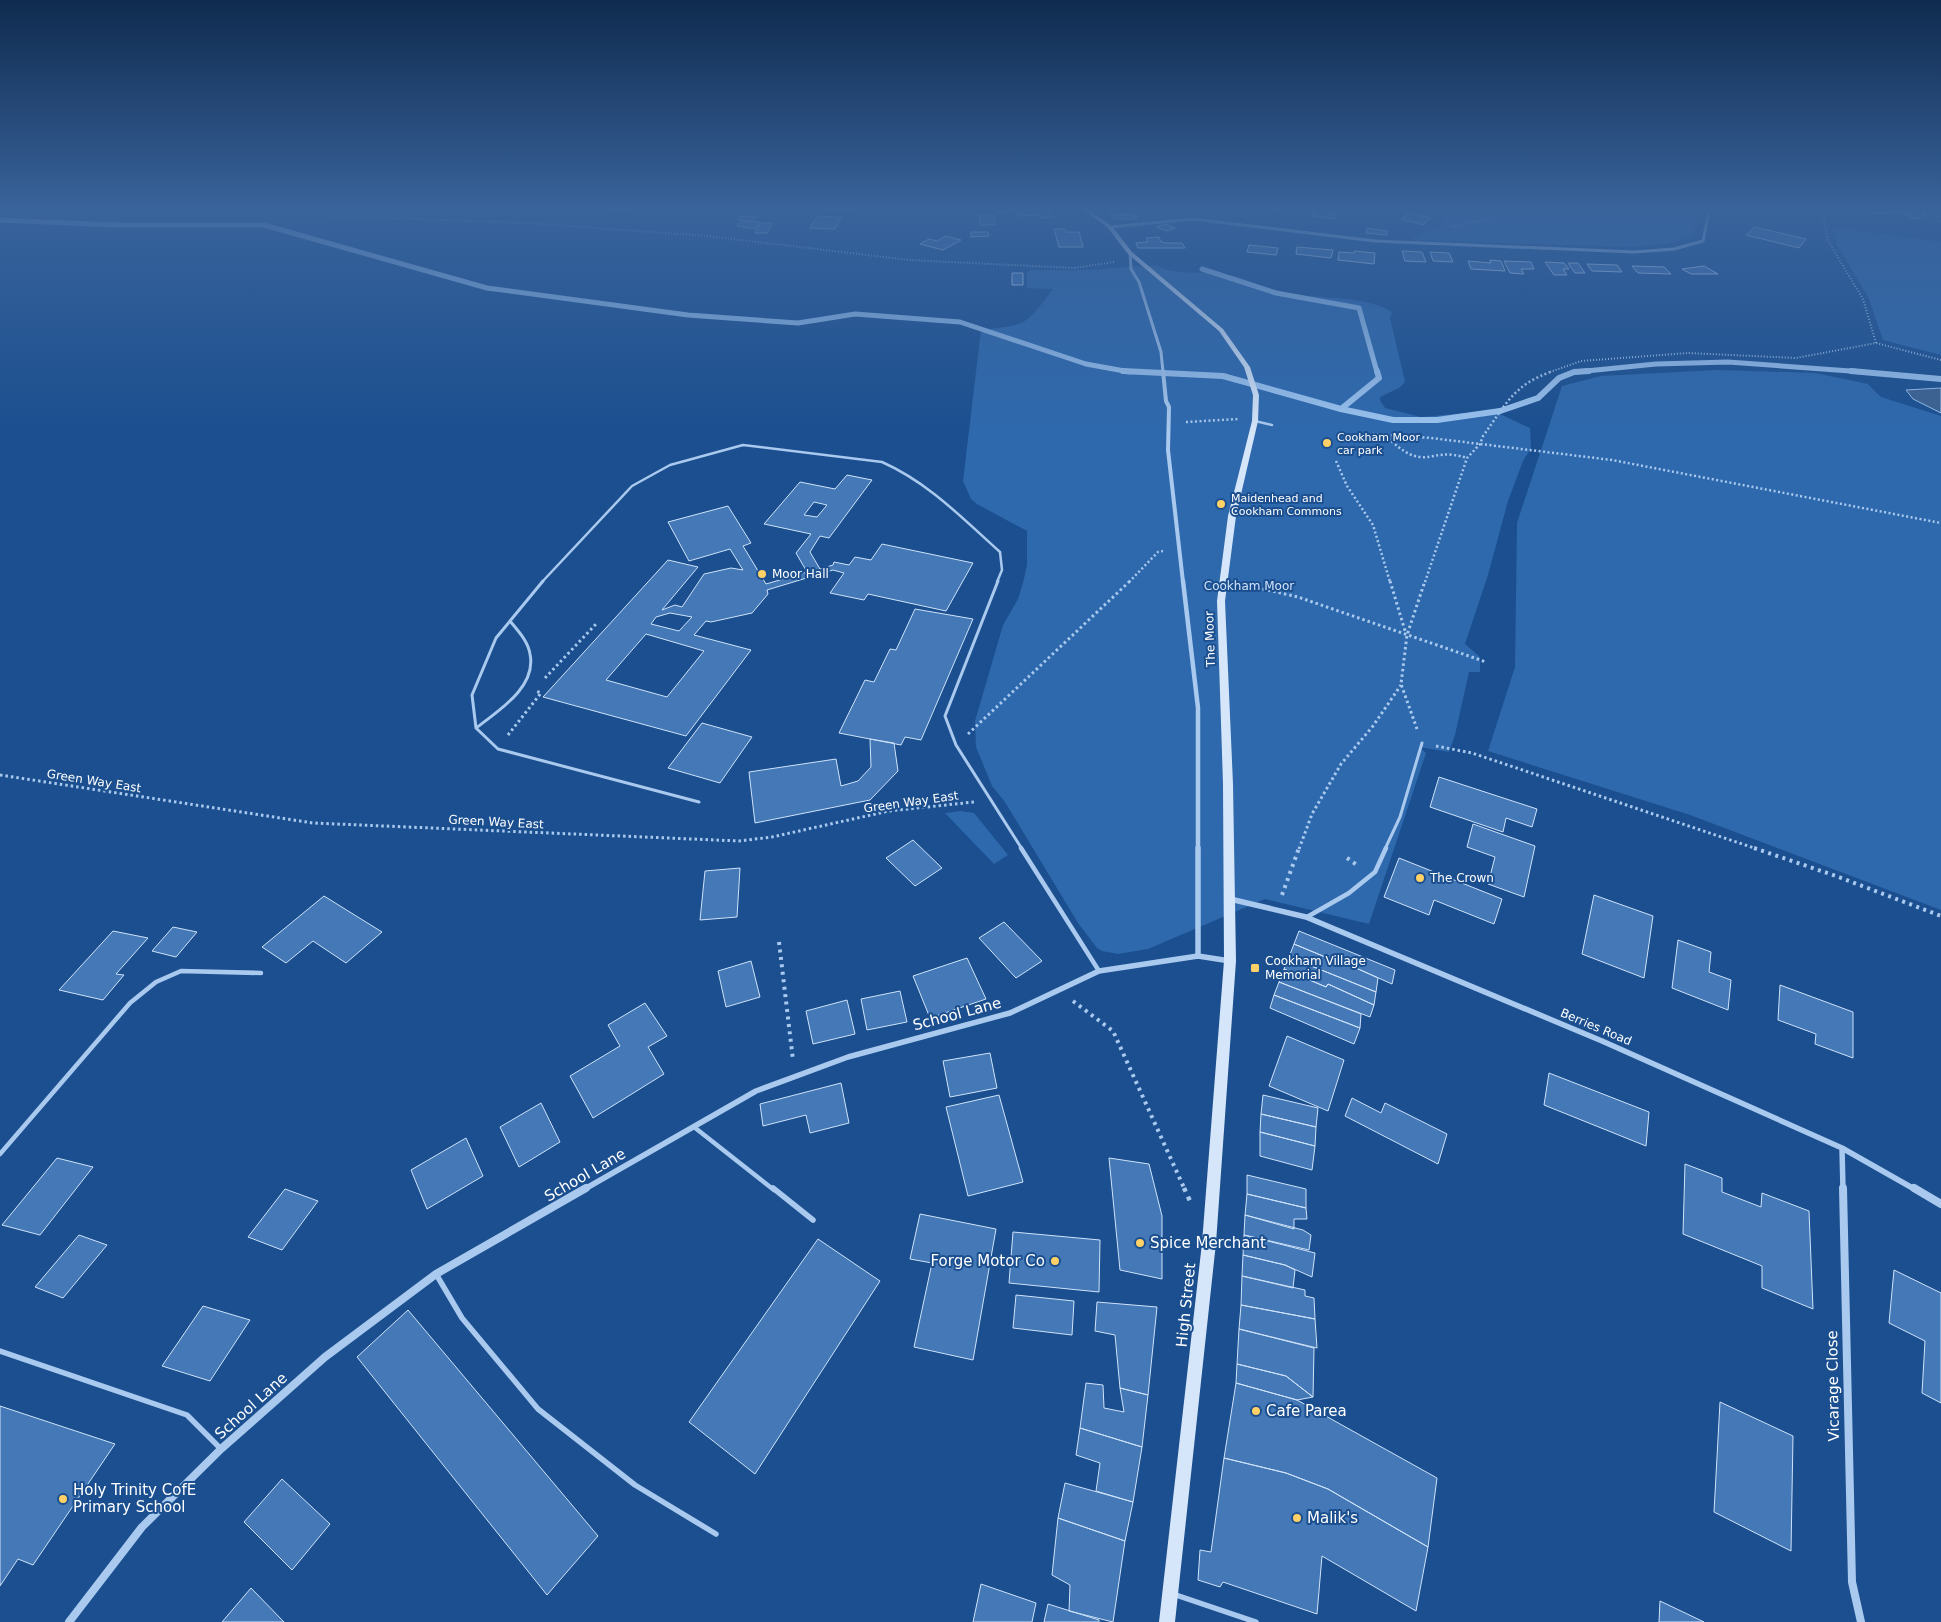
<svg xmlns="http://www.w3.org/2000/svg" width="1941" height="1622" font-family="'DejaVu Sans',sans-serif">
  <rect width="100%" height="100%" fill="#1b4f8f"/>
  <path fill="#2e69ad" d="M400,206H476L467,213L395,210Z
    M1433,206H1699L1693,237L1666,244L1628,247L1411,240L1422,233L1445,224Z
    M1833,227L1941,242V355L1883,340L1869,299L1837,245Z
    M1156,265C1175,276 1202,271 1224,274C1244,277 1262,288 1282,292C1315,300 1364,294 1392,312L1390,318L1405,382L1399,388L1380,397V400L1385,408L1421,417L1465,413L1500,414L1530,428L1531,448L1523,461L1508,501L1488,575L1465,644L1480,657V672H1469L1455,735L1449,752L1419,747L1426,753L1369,924L1265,899L1148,949L1118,954L1102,951L1097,948L1078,923L1005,802L992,786L976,747L975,721L1003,625L1018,599L1023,583L1027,565V531L977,504L971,499L963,481L981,330C1027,325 1025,326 1053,289L1027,288V272L1031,270H1089Z
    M1717,370L1815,373L1868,384L1881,397L1941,416V910L1690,815L1488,751L1515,667L1517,523L1562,386L1601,376Z
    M961,811L974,813L1008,855L994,864L945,813Z"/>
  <path fill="#3c6290" stroke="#9cc4f0" d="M1941,388V413L1913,399L1906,390Z"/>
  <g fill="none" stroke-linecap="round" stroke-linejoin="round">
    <path stroke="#9cc4f0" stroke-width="5" d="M0,220L117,225H264L487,288L688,315L798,323L855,314L960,322L1086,364L1130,372
      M1202,269L1276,293L1359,308L1377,372
      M1576,372L1656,364L1728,362L1864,372"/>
    <path stroke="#9cc4f0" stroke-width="6" d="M1123,371L1223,376L1341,409L1393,420H1437L1500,411L1538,398L1559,378L1574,372L1589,371
      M1851,371L1941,379
      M1341,409L1379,378L1377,371"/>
  </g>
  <path fill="#4478b7" stroke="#cfe3fa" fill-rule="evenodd" d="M611,206H632L628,210L608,209Z
    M992,206H1014L1016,209L1048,207L1054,217L1041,218L1039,215L1019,216L1017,211L995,213Z
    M1106,206L1133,208L1134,215L1109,214Z
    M1269,206H1283L1282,211L1269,210Z
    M1314,206H1337L1335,219L1312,216Z
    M1870,206H1916L1927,214L1915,219L1901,212L1868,214L1862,208Z
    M1409,213L1431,218L1423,225L1401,219Z
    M979,215H994L995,225H980Z
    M1113,215L1136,216L1137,219H1114Z
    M740,216L756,217L753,221L737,220Z
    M817,216L841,217L835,229L810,228Z
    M740,222H760L755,229L737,226Z
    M761,223H773L767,233H755Z
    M1165,224L1175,228L1166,231L1156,227Z
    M1754,227L1806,239L1799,248L1746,235Z
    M1367,228L1387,231V235L1366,233Z
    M1054,229H1065L1066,232H1079L1083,247H1059Z
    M971,232H988L989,236L971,237Z
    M946,236L961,240L943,250L920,244L929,239L937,241Z
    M1159,237L1161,242L1166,243H1182L1185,248H1138L1136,243L1148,242L1146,238Z
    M1249,245L1278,248L1276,255L1247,252Z
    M1297,247L1333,250L1331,258L1296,254Z
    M1354,251L1375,253L1374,264L1338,260L1339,252L1354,253Z
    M1402,251L1422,252L1426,262L1405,261Z
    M1430,252L1449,253L1453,262L1433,261Z
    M1490,260L1501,261L1505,271L1471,269L1468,261L1491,263Z
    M1504,261L1531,262L1534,269H1521L1524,274L1510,273Z
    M1545,262L1564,263L1569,269H1563L1567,275H1554Z
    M1568,263H1578L1585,273H1575Z
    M1587,264L1617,265L1622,272L1592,271Z
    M1632,266L1664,267L1671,274L1638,273Z
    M1704,266L1718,274H1691L1682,269Z
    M1012,273H1023V285H1012Z
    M847,475L872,480L829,538L820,536L810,552L820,569L833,565L834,562L849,565L855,557L871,560L882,544L973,563L946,611L868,594L864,600L830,593L844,573L833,570L767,590L768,594L752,613L711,622L706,621L694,635L751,650L686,736L543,697L668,560L698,567L662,610L675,605L682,607L704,574L731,568L743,570L730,549L689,561L668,522L728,506L751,543L743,546L766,584L807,572L796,553L811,534L764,524L800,482L835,489ZM814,502L827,505L817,517L804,515ZM670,613L692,617L679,631L651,624L656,617ZM646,634L704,651L667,697L606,680Z
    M915,609L973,619L921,740L905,737L901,745L839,733L865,680L874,682L890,649L896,650Z
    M702,723L752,737L720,783L668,768Z
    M870,739L894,743L898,771L870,800L755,823L749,772L836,759L841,786L858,781L871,767Z
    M1439,777L1537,809L1532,827L1506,818L1503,832L1430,807Z
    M1473,824L1535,846L1524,897L1488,884L1495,857L1467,847Z
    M913,840L942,868L915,886L886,858Z
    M1399,858L1502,899L1494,924L1434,900L1429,915L1384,897Z
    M740,868L737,917L700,920L705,871Z
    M1594,895L1653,916L1644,978L1582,954Z
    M324,896L382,932L346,963L313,941L286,963L262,947Z
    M1004,922L1042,961L1016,978L979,938Z
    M173,927L197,932L176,957L152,951Z
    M113,931L148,938L116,974L124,975L103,1000L59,990Z
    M1299,931L1395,970L1392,984L1336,959L1335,961L1294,944Z
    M1678,940L1711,952L1709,972L1731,980L1728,1010L1672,988Z
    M1294,944L1335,961L1336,959L1378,978L1376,992L1289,957Z
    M1289,957L1376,992L1374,1005L1328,984L1326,987L1284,969Z
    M967,958L986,999L930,1018L913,976Z
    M751,961L760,997L726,1007L718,971Z
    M1284,969L1326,987L1328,984L1374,1005L1370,1017L1279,982Z
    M1279,982L1361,1014L1360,1028L1274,995Z
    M1780,985L1853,1012V1058L1815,1044L1816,1034L1778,1020Z
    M900,991L907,1022L867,1030L861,999Z
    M1274,995L1360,1028L1354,1044L1270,1008Z
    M847,1000L855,1034L813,1044L806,1011Z
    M645,1003L667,1036L648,1047L664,1074L593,1118L570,1076L620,1046L608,1025Z
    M1287,1036L1344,1060L1328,1111L1269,1086Z
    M990,1053L997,1088L950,1097L943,1061Z
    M1549,1073L1649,1112L1646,1146L1544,1105Z
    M841,1083L849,1123L810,1133L806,1115L763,1126L760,1104Z
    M999,1095L1023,1182L968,1196L946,1107Z
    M1263,1095L1318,1108L1316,1127L1261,1114Z
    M1352,1098L1381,1113L1385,1103L1447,1134L1438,1164L1345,1116Z
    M541,1103L560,1142L519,1167L500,1127Z
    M1261,1114L1316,1127L1315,1146L1260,1132Z
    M1260,1132L1315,1146L1312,1170L1260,1156Z
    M466,1138L483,1176L427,1209L411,1170Z
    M57,1158L93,1167L40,1235L2,1225Z
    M1109,1158L1149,1164L1162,1216V1279L1120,1270Z
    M1685,1164L1722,1178V1192L1761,1207L1762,1193L1809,1211L1813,1309L1762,1288V1266L1683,1234Z
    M1247,1175L1306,1189V1208L1247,1194Z
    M285,1189L318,1201L282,1250L248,1237Z
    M1247,1194L1306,1208L1307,1219H1294V1229L1245,1215Z
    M920,1214L996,1229L973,1360L914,1347L932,1263L910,1259Z
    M1245,1215L1303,1230L1311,1235L1309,1250L1244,1235Z
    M1013,1232L1100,1240L1099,1292L1009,1283Z
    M79,1235L107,1245L63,1298L35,1287Z
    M1244,1235L1315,1253L1312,1277L1285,1265L1243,1255Z
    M818,1239L880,1281L755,1474L689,1422Z
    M1243,1255L1285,1265L1295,1270L1293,1288L1242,1276Z
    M1894,1270L1941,1293V1403L1922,1393L1925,1341L1889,1323Z
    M1242,1276L1305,1290V1296L1314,1298L1315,1319L1241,1305Z
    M1016,1295L1074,1301L1072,1335L1013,1328Z
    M1097,1302L1157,1307L1148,1395L1120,1388L1115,1335L1095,1331Z
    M1241,1305L1315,1319L1317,1348L1239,1329Z
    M203,1306L250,1320L210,1381L162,1366Z
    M408,1310L598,1536L547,1595L357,1357Z
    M1239,1329L1314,1348L1313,1397L1286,1376L1237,1364Z
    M1237,1364L1286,1376L1313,1397L1297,1400L1236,1383Z
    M1086,1383L1103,1385L1104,1408L1124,1412L1120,1388L1148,1395L1142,1447L1080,1428Z
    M1236,1383L1297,1400L1437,1478L1428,1547L1328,1489L1286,1473L1224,1458Z
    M1720,1402L1793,1436L1791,1551L1714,1512Z
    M0,1406L115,1444L33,1565L18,1559L0,1586Z
    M1080,1428L1142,1447L1133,1502L1096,1491L1100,1463L1076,1455Z
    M1224,1458L1286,1473L1328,1489L1428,1547L1416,1611L1322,1556L1317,1614L1223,1582L1220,1587L1198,1580L1200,1550L1211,1552Z
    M282,1479L330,1524L292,1570L244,1522Z
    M1065,1483L1133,1502L1125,1541L1058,1518Z
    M1058,1518L1125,1541L1113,1622L1069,1611L1070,1585L1052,1575Z
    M981,1584L1036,1603L1032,1622H973Z
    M251,1588L284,1622H222Z
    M1660,1601L1704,1622H1659Z
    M1048,1604L1099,1620V1622H1044Z"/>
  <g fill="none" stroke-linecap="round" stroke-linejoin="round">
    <path stroke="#a9c9ee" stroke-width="2" stroke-dasharray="1 2" stroke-linecap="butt" d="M120,206L137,209L528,223L707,236L909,260L1074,268L1114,262
      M1816,206L1824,219L1828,241L1863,299L1876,343
      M1930,206L1941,223
      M1452,227L1541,206
      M1550,372L1581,361L1688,353L1796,358L1876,343L1941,360"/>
    <path stroke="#a9c9ee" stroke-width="2.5" stroke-dasharray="2 2.5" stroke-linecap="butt" d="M1186,422L1239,419
      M1373,434L1431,438L1612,460L1941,523
      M1385,435C1426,476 1428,445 1467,458
      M1336,461L1347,486L1373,525L1390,582
      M1129,582L1158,552L1163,551
      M1425,582L1467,458L1480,444L1483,436C1507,403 1513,385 1553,371"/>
    <path stroke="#a9c9ee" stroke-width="3" stroke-dasharray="2.5 3" stroke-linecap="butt" d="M1390,581L1406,634
      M1241,584L1298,597L1486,662
      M545,678L596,624
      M1417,729L1401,684L1407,635L1425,581
      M968,734L1130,581
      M508,735L541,693L536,691
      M1436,746L1472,753L1757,849
      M0,775L313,823L739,841L772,837L889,811L974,802
      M1299,849L1312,814L1341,764L1373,726L1401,685"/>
    <path stroke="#a9c9ee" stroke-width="4" stroke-dasharray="3 4.5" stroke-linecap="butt" d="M1754,848L1836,876L1941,916
      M1347,858L1357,865
      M1282,895L1299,848
      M779,942L793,1060
      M1073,1001L1113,1031L1185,1190"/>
    <path stroke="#a9c9ee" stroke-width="4.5" stroke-dasharray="4 5.5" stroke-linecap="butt" d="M1184,1188L1190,1201"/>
    <path stroke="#a9c9ee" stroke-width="2.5" d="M1255,421L1272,425
      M542,582L632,486L670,465L743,445L882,462C929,483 962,518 1000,552L1002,570L997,582"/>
    <path stroke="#a9c9ee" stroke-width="3" d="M543,581L496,638L472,695L476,728L498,749L699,802
      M998,581L945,716L956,745L1022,849
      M476,728C498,711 537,687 530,654C528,641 518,631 510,621
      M1385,849L1400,817L1422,743"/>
    <path stroke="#a9c9ee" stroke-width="4.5" d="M1021,848L1099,971
      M1307,917L1349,893L1375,872L1386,848
      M694,1127L774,1190
      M0,1154L130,1003L156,982L181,971L261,973"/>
    <path stroke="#a9c9ee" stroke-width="5.5" d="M773,1188L813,1220
      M436,1274L462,1318L538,1409L635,1485L716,1534
      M0,1351L187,1415L221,1449
      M1173,1594L1256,1622"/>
    <path stroke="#a9c9ee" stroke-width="3" d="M828,209L922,206
      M1110,227L1193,219L1375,241L1634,252L1674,249L1703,241L1710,206
      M1130,253L1131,269L1139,282L1161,352L1163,372"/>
    <path stroke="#a9c9ee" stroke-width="4" d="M1163,371L1166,401L1169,407L1168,450L1183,582"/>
    <path stroke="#a9c9ee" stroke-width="4.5" d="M1183,581L1198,708V849"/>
    <path stroke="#a9c9ee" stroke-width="5.5" d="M1198,848V956
      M1230,899L1306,917L1602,1041L1842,1148L1916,1190
      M1842,1148L1843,1190
      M583,1190L756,1091L848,1057L1010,1013L1099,971L1198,956L1230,961"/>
    <path stroke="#a9c9ee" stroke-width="8" d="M1843,1188L1852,1582L1861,1622
      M1914,1188L1941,1204
      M69,1622L142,1527L221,1449L325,1357L436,1274L586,1188"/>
    <path fill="#d6e6fa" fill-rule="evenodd" d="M1078,206H1083L1112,226L1132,252L1223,329L1250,367L1259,395L1258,421L1236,516L1225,601L1233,784L1236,961L1216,1243L1175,1622H1159L1202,1243L1224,961L1223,784L1217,601L1228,516L1252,421L1253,395L1244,367L1219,331L1128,254L1108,228Z"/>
  </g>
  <linearGradient id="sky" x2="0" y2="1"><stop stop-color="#0f2b4f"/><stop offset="0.48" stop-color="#39639b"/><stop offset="1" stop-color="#39639b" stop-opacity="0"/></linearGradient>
  <rect width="1941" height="433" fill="url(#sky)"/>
  <g fill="#ffd166" stroke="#1b4f8f" stroke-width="2">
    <circle cx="1327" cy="443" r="5"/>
    <circle cx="1221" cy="504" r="5"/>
    <circle cx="762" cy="574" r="5"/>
    <circle cx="1420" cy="878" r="5"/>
    <rect x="1250" y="963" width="10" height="10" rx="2.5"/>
    <circle cx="1140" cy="1243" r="5"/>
    <circle cx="1055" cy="1261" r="5"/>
    <circle cx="1256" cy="1411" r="5"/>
    <circle cx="63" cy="1499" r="5"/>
    <circle cx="1297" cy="1518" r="5"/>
  </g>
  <g text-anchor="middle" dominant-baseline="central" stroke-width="4" stroke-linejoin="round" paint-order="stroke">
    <g font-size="11" fill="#fff" stroke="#1b4f8f" text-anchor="start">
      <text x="1337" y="437">Cookham Moor<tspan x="1337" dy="13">car park</tspan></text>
      <text x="1231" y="498">Maidenhead and<tspan x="1231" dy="13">Cookham Commons</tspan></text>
    </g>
    <g font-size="12" fill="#fff" stroke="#1b4f8f" text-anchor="start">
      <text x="772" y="574">Moor Hall</text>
      <text x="1430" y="878">The Crown</text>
      <text x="1265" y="961">Cookham Village<tspan x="1265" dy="14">Memorial</tspan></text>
    </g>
    <g font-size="12" fill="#cfe3fa" stroke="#1b4f8f">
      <text x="1249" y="586">Cookham Moor</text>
    </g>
    <g font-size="12" fill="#fff" stroke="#1b4f8f">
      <text transform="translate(1210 639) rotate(-92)">The Moor</text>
      <text transform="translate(94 781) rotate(9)">Green Way East</text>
      <text transform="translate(911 802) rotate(-8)">Green Way East</text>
      <text transform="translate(496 822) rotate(3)">Green Way East</text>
      <text transform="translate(1596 1027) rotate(23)">Berries Road</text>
    </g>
    <g font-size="15" fill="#fff" stroke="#1b4f8f">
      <text transform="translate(957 1014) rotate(-15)">School Lane</text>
      <text transform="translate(585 1175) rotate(-30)">School Lane</text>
      <text transform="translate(1186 1305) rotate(-84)">High Street</text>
      <text transform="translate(1833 1386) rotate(-91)">Vicarage Close</text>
      <text transform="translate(251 1406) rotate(-42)">School Lane</text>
    </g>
    <g font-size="15" fill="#fff" stroke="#1b4f8f" text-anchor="start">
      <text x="1150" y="1243">Spice Merchant</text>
      <text x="1045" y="1261" text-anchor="end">Forge Motor Co</text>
      <text x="1266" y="1411">Cafe Parea</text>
      <text x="73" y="1490">Holy Trinity CofE<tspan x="73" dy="17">Primary School</tspan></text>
      <text x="1307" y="1518">Malik's</text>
    </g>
  </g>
</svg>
